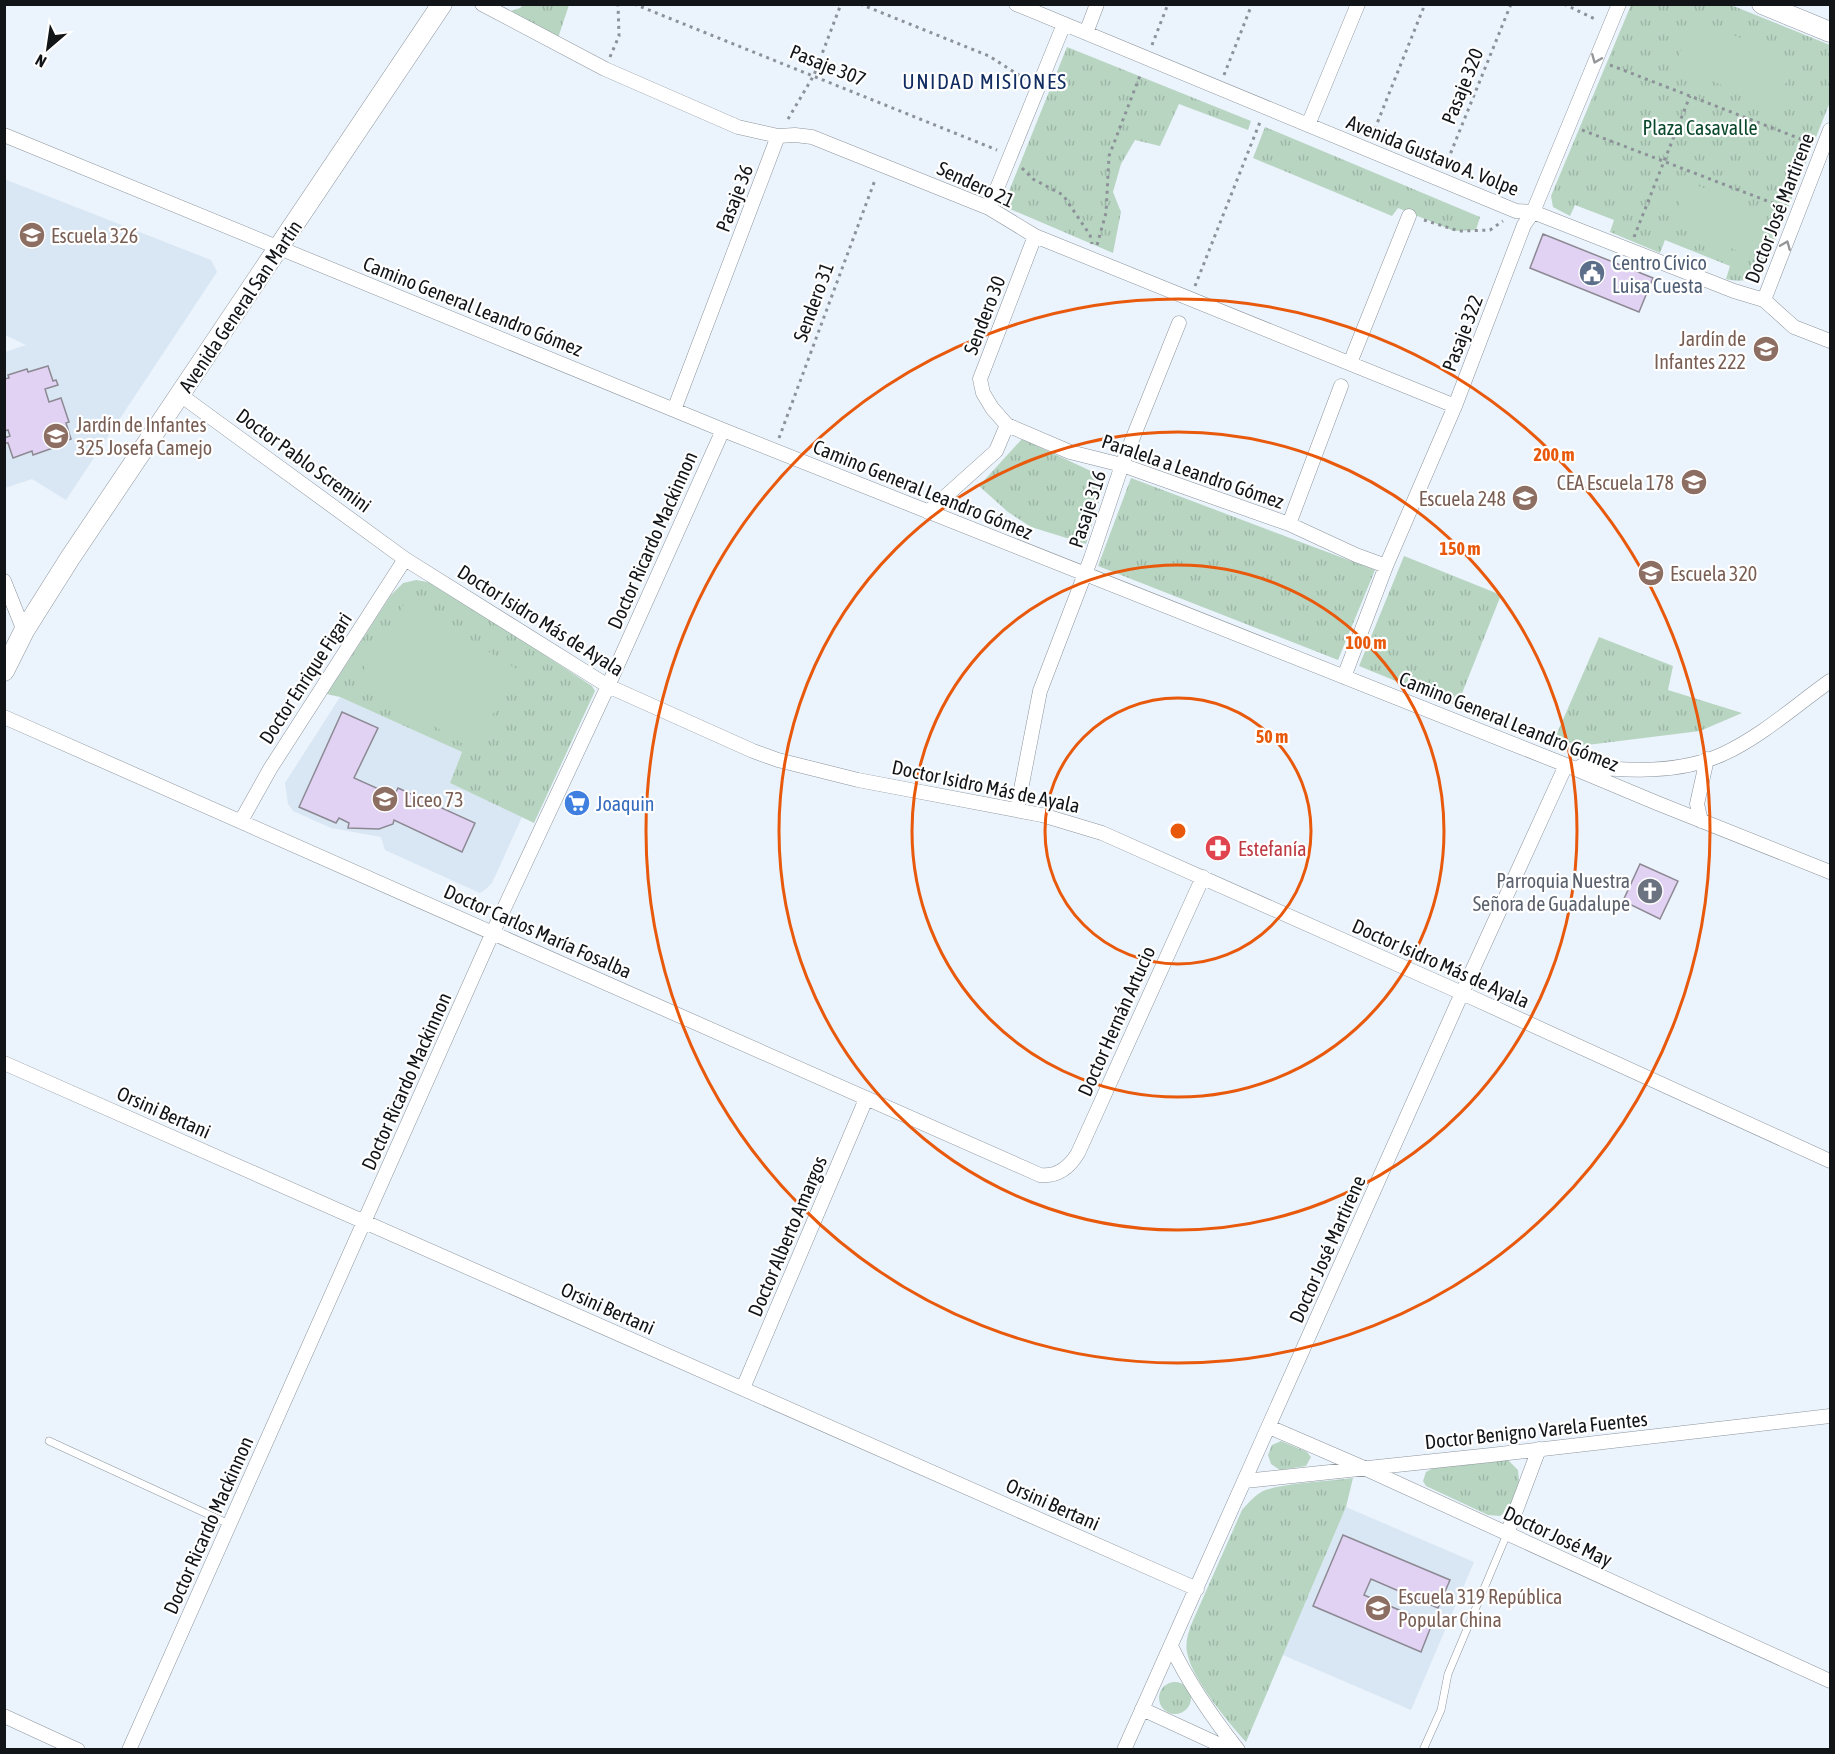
<svg xmlns="http://www.w3.org/2000/svg" width="1835" height="1754" font-family="'Asap Condensed',sans-serif">
  <defs>
    <pattern id="grass-tufts" width="24" height="20" patternUnits="userSpaceOnUse" patternTransform="scale(1.5)"><rect width="24" height="20" fill="#b8d5c2"/><path d="M3 7l-1-3M5 7V3M7 7l1-3M15 17l-1-3M17 17v-4M19 17l1-3" fill="none" stroke="#9db6a6"/></pattern>
  </defs>
  <rect width="100%" height="100%" fill="#ebf3fc"/>
  <path fill="#d9e7f4" d="M4,179L211,260L217,272L66,500L32,479L5,488V352L26,345L5,335Z
    M340,697L462,752L450,783L522,817L492,883L486,889L480,893L385,850L381,837L331,828L293,811L288,804L285,783Z
    M1346,1507L1474,1562L1411,1710L1283,1655Z"/>
  <path fill="url(#grass-tufts)" d="M523,5H569L558,38L508,12L520,8Z
    M1631,5H1731L1830,45V102L1764,268C1752,280 1743,283 1726,279L1730,266L1665,240L1660,253L1610,232L1614,220L1575,205L1570,216L1553,207L1551,196Z
    M1067,47L1251,121L1248,130L1179,104L1160,146L1135,140L1121,164L1113,192L1121,212L1113,253L1003,206Z
    M1265,127L1480,217L1476,230L1454,231L1398,208L1392,216L1253,158Z
    M1022,439L1106,478L1086,544L1031,527L1008,512L979,486Z
    M1131,478L1375,570L1338,660L1098,566Z
    M1404,556L1501,595L1457,706L1359,666Z
    M416,580L428,582L439,586L592,686L595,691L534,823L450,783L462,752L340,697L327,694L391,595L403,583Z
    M1599,637L1673,666L1668,690L1742,713L1700,731L1579,746L1555,738Z
    M1281,1441L1307,1452L1311,1457L1306,1466L1280,1470L1271,1464L1268,1455L1272,1445Z
    M1508,1460L1518,1470L1519,1482L1514,1498L1507,1511L1500,1516L1488,1515L1426,1486L1423,1481L1426,1472L1433,1468Z
    M1353,1478L1346,1507L1246,1742C1228,1722 1191,1678 1187,1652C1185,1643 1188,1634 1191,1625L1242,1510C1248,1503 1255,1495 1263,1491C1283,1483 1330,1481 1353,1478Z
    M1159 1698a16 16 0 1 1 32 0a16 16 0 1 1-32 0Z"/>
  <path fill="#b8d5c2" d="M1693,19L1795,60L1776,107L1675,66Z
    M1688,182L1768,213L1751,256L1671,225Z
    M406,601L520,671L471,749L358,679Z"/>
  <path fill="#e1d2f4" stroke="#8d8993" stroke-width="1.5" d="M1543,234L1653,278L1639,312L1530,268Z
    M48,366L53,381L56,380L58,385L45,389L49,402L61,398L69,422L66,423L71,439L52,445L53,448L33,455L32,451L13,458L8,443H6L4,441V438L10,436L8,430L4,431V379L9,378L8,375L27,369L28,372Z
    M342,712L378,728L354,778L394,796L398,788L475,823L462,852L394,820L393,824L379,829L348,828L349,823L339,818L336,823L299,807Z
    M1640,864L1678,881L1660,919L1623,901Z
    M1343,1535L1450,1580L1438,1608L1371,1579L1364,1595L1432,1624L1421,1652L1313,1606Z"/>
  <g fill="none" stroke-linecap="round" stroke-linejoin="round">
    <defs>
      <path id="lane" d="M49,1441L229,1524
        M1423,1750L1441,1710L1448,1674L1507,1534"/>
      <path id="street" d="M482,4L605,69L738,127L778,136L795,135L812,137L989,208L1035,236L1455,406
        M1016,4L1516,211L1533,212L1734,291L1764,300L1794,327L1830,341
        M1086,33L1097,4
        M1308,125L1358,4
        M4,135L723,430L1566,765L1657,803L1830,872
        M989,208L1064,24
        M1035,236L980,379L983,393L992,408L1007,425L1070,452L1122,465L1289,524L1356,555L1386,566
        M1764,300L1830,130
        M1350,363L1409,216
        M179,394L405,559L608,686L753,751L778,760L858,780L1042,815L1102,833L1462,993L1830,1161
        M674,410L778,136
        M928,512L996,451L1007,425
        M1289,524L1341,386
        M4,581L24,631
        M1344,677L1386,566L1455,406L1524,225L1533,212L1619,4
        M4,717L1040,1175C1057,1177 1069,1168 1078,1153L1203,877
        M1581,766C1628,771 1679,774 1723,754C1762,736 1796,705 1830,681
        M1017,810L1040,691L1091,558L1122,465L1179,323
        M241,821L270,769L405,559
        M1701,821L1697,804L1707,759
        M4,1063L1197,1589
        M743,1388L866,1099
        M1269,1427L1364,1468L1830,1681
        M1245,1481L1491,1455L1830,1416
        M1507,1534L1539,1449
        M1171,1646C1189,1684 1212,1717 1238,1750
        M1142,1709L1231,1750
        M4,1716L78,1750
        M129,1750L493,932L608,686L723,430
        M1124,1750L1462,993L1566,765"/>
      <path id="secondary" d="M1762,4L1830,32
        M4,671L24,631L70,558L442,4"/>
    </defs>
    <use href="#lane" stroke="#8d959d" stroke-width="8"/>
    <use href="#street" stroke="#8d959d" stroke-width="15"/>
    <use href="#secondary" stroke="#8d959d" stroke-width="21"/>
    <path stroke="#8c9298" stroke-width="3" stroke-dasharray="3 4.5" stroke-linecap="butt" d="M634,4L997,150
      M860,4L989,56L1025,79
      M1564,4L1597,20
      M1152,45L1168,4
      M610,57L619,36L618,4
      M1610,65L1811,143
      M1224,75L1252,4
      M788,119L814,75L841,4
      M1582,130L1783,207
      M1372,136L1425,4
      M1445,167L1511,4
      M1022,168L1033,179L1063,195L1090,235L1092,244
      M1424,220L1459,231L1490,230L1503,221
      M1634,237L1690,96
      M1097,245L1106,213L1109,156L1141,73
      M1195,286L1260,122
      M779,438L875,180"/>
    <use href="#lane" stroke="#fff" stroke-width="7"/>
    <use href="#street" stroke="#fff" stroke-width="14"/>
    <use href="#secondary" stroke="#fff" stroke-width="20"/>
  </g>
  <defs><path id="oneway-chevron" d="M-2-3.5L2.5 0L-2 3.5" fill="none" stroke-width="1.6" stroke-linecap="round" stroke-linejoin="round" transform="scale(1.5)"/></defs>
  <g stroke="#949697">
    <use href="#oneway-chevron" transform="translate(1596 59) rotate(112)"/>
    <use href="#oneway-chevron" transform="translate(1786 245) rotate(-68)"/>
  </g>
  <g fill="none" stroke="#e8590c" stroke-width="3">
    <circle cx="1178" cy="831" r="133"/>
    <circle cx="1178" cy="831" r="266"/>
    <circle cx="1178" cy="831" r="399"/>
    <circle cx="1178" cy="831" r="532"/>
  </g>
  <defs>
    <symbol id="school-disc" viewBox="-11 -11 22 22"><circle r="9.5" fill="#8d6e63" stroke="#fff"/><path d="M0-5L7-2L0 1L-7-2ZM-4 1L0 2.5L4 1V4Q0 6-4 4Z" fill="#fff"/></symbol>
    <symbol id="civic-disc" viewBox="-11 -11 22 22"><circle r="9.5" fill="#5c6f8a" stroke="#fff"/><path d="M-.6-6.5H3V-4.5H.6V-3L4-1V1h2V6H-6V1h2V-1L-.6-3ZM-1.2 2.5V6h2.4V2.5Z" fill="#fff"/></symbol>
    <symbol id="supermarket-disc" viewBox="-11 -11 22 22"><circle r="9.5" fill="#3f7fe0" stroke="#fff"/><path d="M-6-5.5h2.5l.6 2H6L4.5 2H-2.5L-4.4-4H-6ZM-1.5 3.2a1.3 1.3 0 1 0 .1 0ZM3 3.2a1.3 1.3 0 1 0 .1 0Z" fill="#fff"/></symbol>
    <symbol id="pharmacy-disc" viewBox="-11 -11 22 22"><circle r="9.5" fill="#e0444e" stroke="#fff"/><path d="M-2-6h4v4h4v4h-4v4h-4v-4h-4v-4h4Z" fill="#fff"/></symbol>
    <symbol id="church-disc" viewBox="-11 -11 22 22"><circle r="9.5" fill="#6b7280" stroke="#fff"/><path d="M-1.2-6h2.4v3.5h3.3v2.4h-3.3V6h-2.4V-.1h-3.3v-2.4h3.3Z" fill="#fff"/></symbol>
  </defs>
  <g fill-rule="evenodd">
    <use href="#school-disc" x="17" y="220" width="30" height="30"/>
    <use href="#civic-disc" x="1577" y="258" width="30" height="30"/>
    <use href="#school-disc" x="1751" y="334" width="30" height="30"/>
    <use href="#school-disc" x="41" y="421" width="30" height="30"/>
    <use href="#school-disc" x="1679" y="467" width="30" height="30"/>
    <use href="#school-disc" x="1510" y="483" width="30" height="30"/>
    <use href="#school-disc" x="1636" y="558" width="30" height="30"/>
    <use href="#school-disc" x="370" y="784" width="30" height="30"/>
    <use href="#supermarket-disc" x="562" y="788" width="30" height="30"/>
    <use href="#pharmacy-disc" x="1203" y="833" width="30" height="30"/>
    <use href="#church-disc" x="1635" y="876" width="30" height="30"/>
    <use href="#school-disc" x="1363" y="1593" width="30" height="30"/>
  </g>
  <g text-anchor="middle" dominant-baseline="central" stroke-width="4.5" stroke-linejoin="round" paint-order="stroke">
    <g font-size="20" fill="#121518" stroke="#fff">
      <text transform="translate(828 65) rotate(22)">Pasaje 307</text>
      <text transform="translate(1462 86) rotate(-68)">Pasaje 320</text>
      <text transform="translate(1433 155) rotate(22)">Avenida Gustavo A. Volpe</text>
      <text transform="translate(976 184) rotate(25)">Sendero 21</text>
      <text transform="translate(734 198) rotate(-69)">Pasaje 36</text>
      <text transform="translate(1779 208) rotate(-69)">Doctor José Martirene</text>
      <text transform="translate(813 302) rotate(-70)">Sendero 31</text>
      <text transform="translate(240 306) rotate(-56)">Avenida General San Martín</text>
      <text transform="translate(473 306) rotate(22)">Camino General Leandro Gómez</text>
      <text transform="translate(984 315) rotate(-69)">Sendero 30</text>
      <text transform="translate(1462 333) rotate(-69)">Pasaje 322</text>
      <text transform="translate(304 460) rotate(36)">Doctor Pablo Scremini</text>
      <text transform="translate(1193 471) rotate(19)">Paralela a Leandro Gómez</text>
      <text transform="translate(923 489) rotate(22)">Camino General Leandro Gómez</text>
      <text transform="translate(1087 509) rotate(-72)">Pasaje 316</text>
      <text transform="translate(652 540) rotate(-66)">Doctor Ricardo Mackinnon</text>
      <text transform="translate(541 620) rotate(32)">Doctor Isidro Más de Ayala</text>
      <text transform="translate(305 678) rotate(-57)">Doctor Enrique Figari</text>
      <text transform="translate(1509 721) rotate(22)">Camino General Leandro Gómez</text>
      <text transform="translate(986 786) rotate(12)">Doctor Isidro Más de Ayala</text>
      <text transform="translate(538 931) rotate(24)">Doctor Carlos María Fosalba</text>
      <text transform="translate(1441 963) rotate(24)">Doctor Isidro Más de Ayala</text>
      <text transform="translate(1116 1021) rotate(-66)">Doctor Hernán Artucio</text>
      <text transform="translate(406 1081) rotate(-66)">Doctor Ricardo Mackinnon</text>
      <text transform="translate(164 1112) rotate(24)">Orsini Bertani</text>
      <text transform="translate(787 1236) rotate(-67)">Doctor Alberto Amargos</text>
      <text transform="translate(1327 1249) rotate(-66)">Doctor José Martirene</text>
      <text transform="translate(608 1308) rotate(24)">Orsini Bertani</text>
      <text transform="translate(1536 1430) rotate(-6)">Doctor Benigno Varela Fuentes</text>
      <text transform="translate(1053 1504) rotate(24)">Orsini Bertani</text>
      <text transform="translate(208 1525) rotate(-66)">Doctor Ricardo Mackinnon</text>
      <text transform="translate(1558 1536) rotate(25)">Doctor José May</text>
    </g>
    <g font-size="20" fill="#09482b" stroke="#fff">
      <text x="1700" y="127">Plaza Casavalle</text>
    </g>
    <g font-size="20" fill="#785e54" stroke="#fff" text-anchor="start">
      <text x="51" y="235">Escuela 326</text>
      <text x="1746" y="338" text-anchor="end">Jardín de<tspan x="1746" dy="23">Infantes 222</tspan></text>
      <text x="76" y="424">Jardín de Infantes<tspan x="76" dy="23">325 Josefa Camejo</tspan></text>
      <text x="1674" y="482" text-anchor="end">CEA Escuela 178</text>
      <text x="1506" y="498" text-anchor="end">Escuela 248</text>
      <text x="1670" y="573">Escuela 320</text>
      <text x="404" y="799">Liceo 73</text>
      <text x="1398" y="1596">Escuela 319 República<tspan x="1398" dy="23">Popular China</tspan></text>
    </g>
    <g font-size="20" fill="#4e5e75" stroke="#fff" text-anchor="start">
      <text x="1612" y="262">Centro Cívico<tspan x="1612" dy="23">Luisa Cuesta</tspan></text>
    </g>
    <g font-size="20" fill="#366cbe" stroke="#fff" text-anchor="start">
      <text x="596" y="803">Joaquin</text>
    </g>
    <g font-size="20" fill="#be3a42" stroke="#fff" text-anchor="start">
      <text x="1238" y="848">Estefanía</text>
    </g>
    <g font-size="20" fill="#5b616d" stroke="#fff" text-anchor="end">
      <text x="1630" y="880">Parroquia Nuestra<tspan x="1630" dy="23">Señora de Guadalupe</tspan></text>
    </g>
    <g font-size="21" letter-spacing="1.5" fill="#112c61" stroke="#fff">
      <text x="985" y="81">UNIDAD MISIONES</text>
    </g>
  </g>
  <circle cx="1178" cy="831" r="9" fill="#e8590c" stroke="#fff" stroke-width="3"/>
  <g font-size="18" text-anchor="middle" font-weight="bold" fill="#e8590c" stroke="#fff" stroke-width="4.5" stroke-linejoin="round" paint-order="stroke">
    <text x="1554" y="461">200 m</text>
    <text x="1460" y="555">150 m</text>
    <text x="1366" y="649">100 m</text>
    <text x="1272" y="743">50 m</text>
  </g>
  <rect width="1835" height="1754" fill="none" stroke="#121518" stroke-width="12"/>
  <g transform="translate(48 48) rotate(209)" stroke="#ffffff" stroke-width="4.5" paint-order="stroke">
  <path d="M0-4.5L10 22L0 15L-10 22Z" fill="#121518"/>
  <text y="-9" font-size="16" font-weight="bold" text-anchor="middle" fill="#121518">N</text>
  </g>
</svg>
